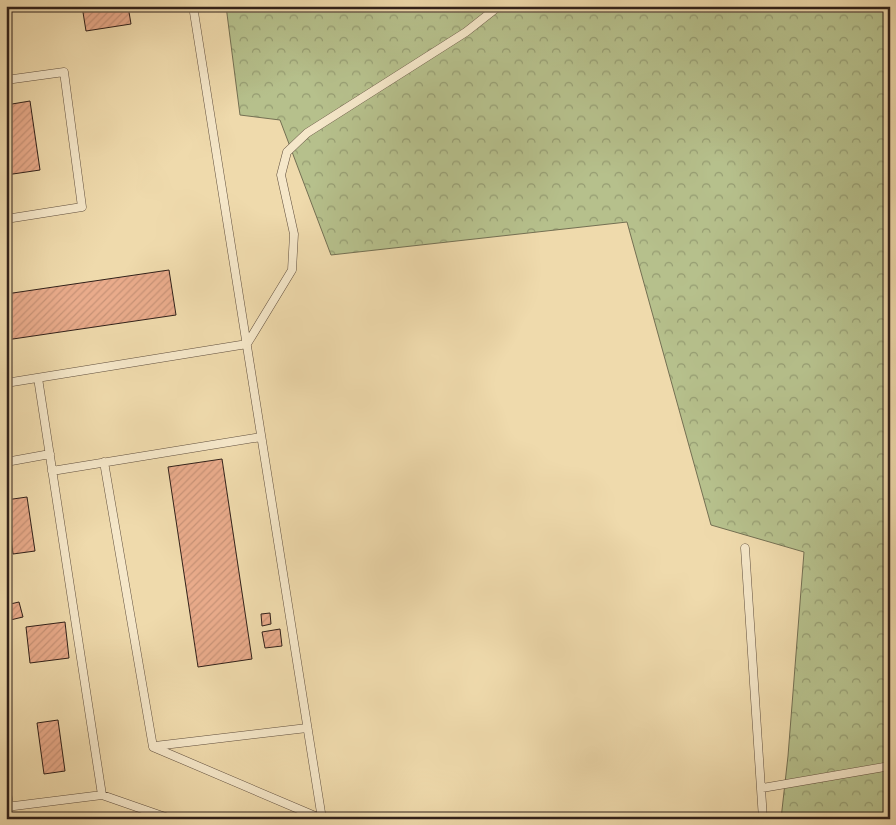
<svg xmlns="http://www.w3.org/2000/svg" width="896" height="825" font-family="'IM FELL Double Pica',serif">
  <defs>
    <pattern id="forest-crowns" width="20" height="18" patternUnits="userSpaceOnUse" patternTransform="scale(1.25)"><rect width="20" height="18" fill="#b6c08c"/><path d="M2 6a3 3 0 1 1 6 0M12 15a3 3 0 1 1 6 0" fill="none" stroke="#959c72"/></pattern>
    <pattern id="building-hatch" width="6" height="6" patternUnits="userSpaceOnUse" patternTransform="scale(1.25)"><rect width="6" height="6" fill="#e9ab8b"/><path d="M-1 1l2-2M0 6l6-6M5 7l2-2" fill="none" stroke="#c89377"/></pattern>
  </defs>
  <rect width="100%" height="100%" fill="#efdaac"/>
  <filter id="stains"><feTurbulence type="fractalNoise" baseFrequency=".004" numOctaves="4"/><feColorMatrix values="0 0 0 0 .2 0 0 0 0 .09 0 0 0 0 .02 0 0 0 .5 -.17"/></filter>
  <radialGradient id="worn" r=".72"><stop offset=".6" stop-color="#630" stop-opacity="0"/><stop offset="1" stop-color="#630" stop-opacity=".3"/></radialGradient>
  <path fill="url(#forest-crowns)" stroke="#747053" d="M226,6H890V819H781L788,756L804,552L711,525L627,222L331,255L280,120L240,115Z"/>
  <path fill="url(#building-hatch)" stroke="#31211a" d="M82,6H128L131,24L86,31Z
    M30,101L40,170L6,175V105Z
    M169,270L176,315L6,340V294Z
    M6,412L10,437L6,438Z
    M222,459L252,659L198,667L168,467Z
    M27,497L35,551L13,554L6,500Z
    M19,602L23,617L6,621V605Z
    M270,613L271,624L262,626L261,614Z
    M65,622L69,658L30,663L26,627Z
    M280,629L282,646L265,648L262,632Z
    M58,720L65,771L44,774L37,723Z"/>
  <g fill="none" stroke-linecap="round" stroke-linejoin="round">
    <defs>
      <path id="service" d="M193,6L322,819
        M746,6H749
        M6,80L64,72L82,207L6,219
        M38,378L102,795L171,819
        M6,383L247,344L292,270L294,234L281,175L287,152L307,133L466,32L499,6
        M6,462L50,454
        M104,462L153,747L322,819
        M52,471L261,437
        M745,548L763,819
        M155,746L307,728
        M6,784L9,806
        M762,788L890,766
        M6,807L102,795"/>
    </defs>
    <use href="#service" stroke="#604f3e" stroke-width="9"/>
    <use href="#service" stroke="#f5e7c9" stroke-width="8"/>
  </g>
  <rect width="896" height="825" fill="none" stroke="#efdaac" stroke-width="25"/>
  <rect x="8" y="8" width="881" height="810" fill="none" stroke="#31211a" stroke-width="2.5"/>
  <rect x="12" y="12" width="871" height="800" fill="none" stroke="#31211a"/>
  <rect width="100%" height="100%" filter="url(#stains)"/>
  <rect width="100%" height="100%" fill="url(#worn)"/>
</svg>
